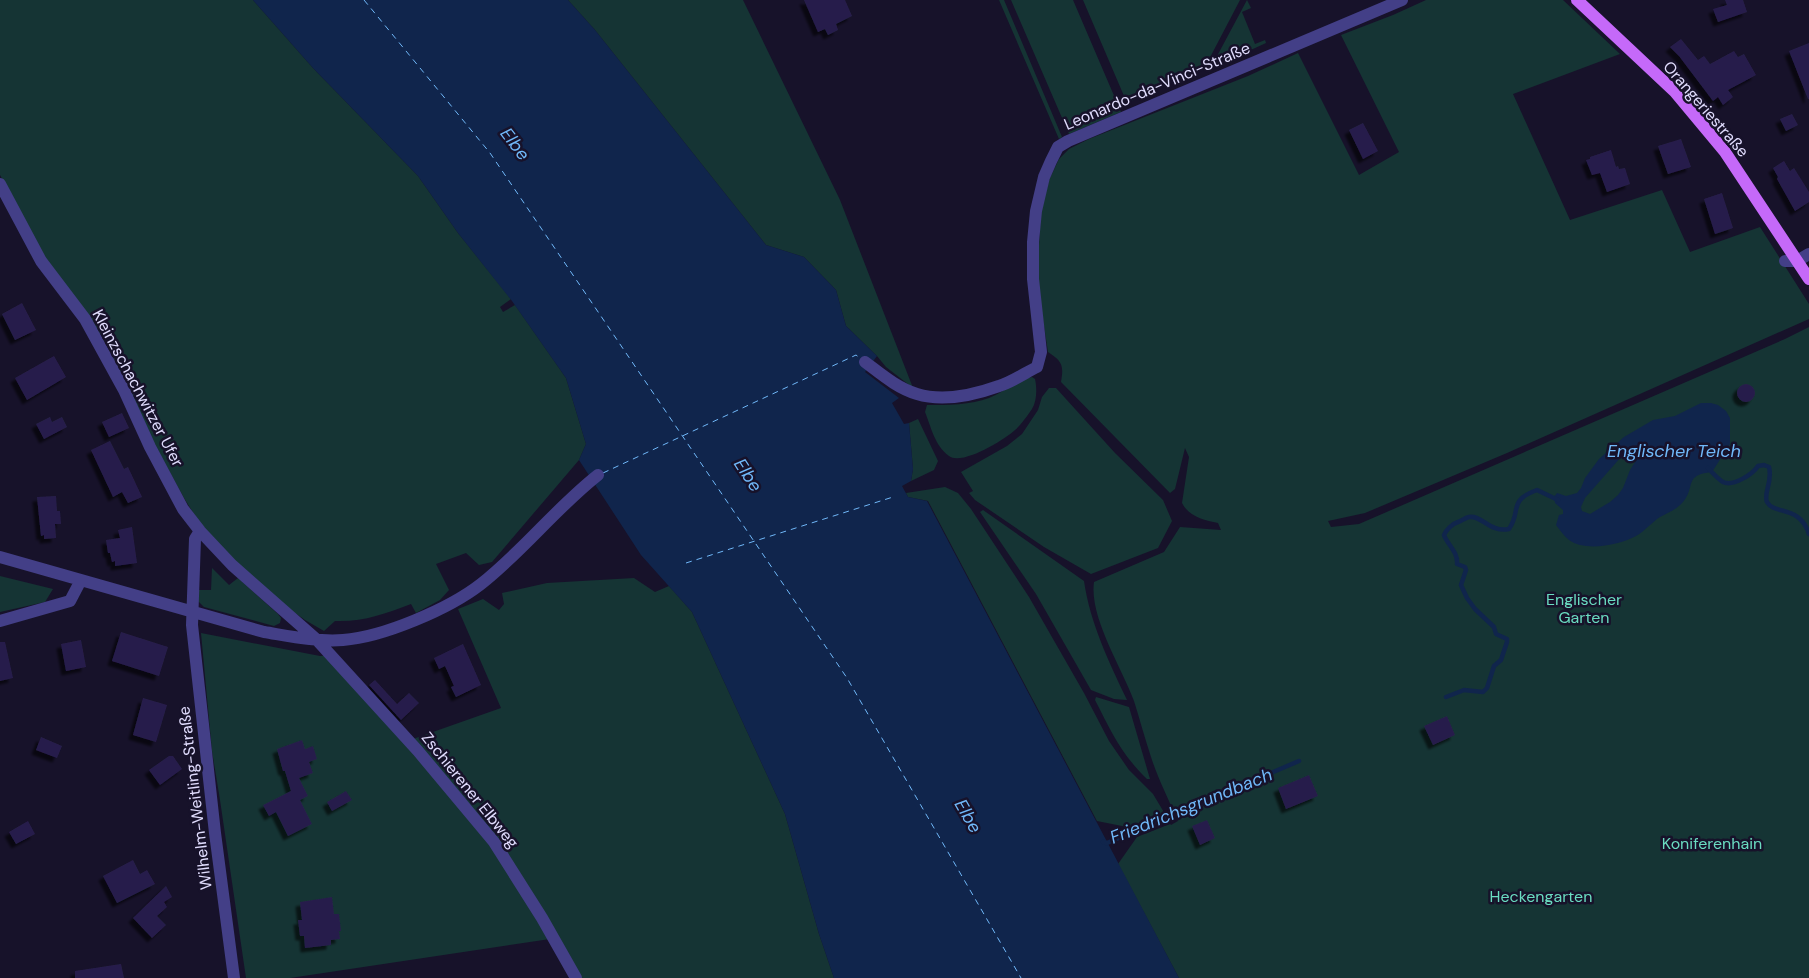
<svg xmlns="http://www.w3.org/2000/svg" width="1809" height="978" font-family="'DM Sans',sans-serif">
  <defs>
    <filter id="shadow"><feDropShadow dx="-4.5" dy="4.5" stdDeviation="1" flood-color="#0009"/></filter>
  </defs>
  <rect width="100%" height="100%" fill="#17122a"/>
  <path fill="#153434" d="M0,0H253L313,68L418,176L458,233L511,299L500,307L503,312L515,305L566,378L586,444L579,460L492,562L479,565L466,553L436,564L449,590L440,600L416,613L411,604C384,614 364,622 335,621L324,631L305,620L288,608L234,561L199,522L184,498L154,443L129,388L103,338L44,257L0,175Z
    M568,0H743L840,200L913,388L886,367L877,356L846,326L836,290L804,257L766,245L595,30Z
    M999,0H1004L1062,137L1059,139Z
    M1011,0H1073L1121,112L1069,134Z
    M1083,0H1240L1205,67L1127,103Z
    M1247,0L1251,8L1242,12L1255,44L1265,40L1266,43L1242,54L1240,52L1236,54L1237,56L1221,63L1216,58Z
    M1426,0H1563L1620,54L1513,94L1570,220L1662,190L1690,252L1760,227L1809,304V319L1507,453L1365,513L1328,521L1331,527L1359,524L1785,339L1809,327V978H1179L1118,864L1137,837L1170,824L1171,825L1178,821C1169,800 1158,779 1151,757C1145,739 1140,720 1134,701C1122,668 1089,617 1094,582L1164,552L1180,527L1221,530L1218,523C1204,520 1189,517 1182,503L1189,457L1185,448L1175,489L1170,493L1061,382C1064,365 1062,361 1048,352L1037,280L1041,210L1049,180L1059,159L1069,149L1089,139L1248,76L1298,53L1359,175L1399,152L1341,35L1393,15Z
    M1032,377L1035,379C1037,388 1037,401 1032,409C1027,416 1021,425 1015,430C1004,440 962,466 949,456C935,446 931,427 925,412L927,405C947,405 971,405 989,398C1004,392 1016,380 1032,377Z
    M1049,388H1056L1115,453L1163,500L1172,521L1158,548L1091,574L1044,547L975,500L969,493L973,491L961,472L1007,446L1022,434L1038,410L1042,397Z
    M918,419L938,461L934,470L911,481L913,469L909,423Z
    M945,487L958,493L971,509L1029,597L1084,693L1109,741L1129,770L1153,794L1165,814L1132,828L1097,821L928,501L908,497L906,493Z
    M983,510L1084,581C1090,623 1109,662 1127,700L1114,699L1091,690L1036,594L980,512Z
    M212,568L229,585L238,578L278,614L281,618L280,623L274,626L204,607L198,601L199,590H211Z
    M0,576L53,589L45,602L0,612Z
    M634,578L655,592L669,586L692,612L785,814L819,934L834,978H578L550,939L290,978H246L220,800L212,751L201,633L320,656L332,655L413,739L501,708L458,609L483,599L499,610L504,604L502,593L547,583Z
    M1096,697L1129,707L1150,779H1147C1121,754 1111,731 1095,700Z"/>
  <path fill="#10254c" fill-rule="evenodd" d="M253,0H568L595,30L766,245L804,257L836,290L846,326L877,356L865,372L899,398L892,403L904,424L909,423L913,469L911,481L902,486L908,497L927,501L1179,978H834L819,934L785,814L692,612L641,555L579,460L586,444L566,378L512,301L458,233L418,176L313,68Z
    M1701,403H1711L1718,405L1726,411L1730,418V444L1712,472C1683,475 1696,487 1683,502C1676,510 1669,512 1660,517C1652,522 1645,531 1636,536C1620,545 1585,552 1569,540C1564,536 1560,530 1556,525L1559,515L1563,514V510L1555,503L1554,497L1557,493L1566,496L1577,493L1581,488L1585,478L1599,459L1624,437L1653,420L1675,416ZM1632,450H1639L1641,453L1630,470L1623,488L1618,495L1610,502L1590,514L1582,511L1581,507L1585,498L1621,457L1625,453Z"/>
  <g fill="none" stroke-linecap="round" stroke-linejoin="round">
    <path stroke="#10254c" stroke-width="4.5" d="M1708,468C1712,472 1718,479 1723,482C1733,487 1753,474 1758,466L1764,465L1769,467C1773,482 1763,493 1767,502C1774,515 1800,505 1809,534
      M1446,697L1464,690L1483,692L1487,688L1494,666L1501,660L1507,642V639L1496,634L1494,627L1475,609L1467,598L1461,585L1466,570L1465,567L1457,564C1458,551 1448,546 1444,535C1446,530 1452,524 1458,522C1461,521 1465,518 1469,517C1482,515 1490,533 1509,529C1522,511 1507,501 1537,490L1558,500
      M1103,842L1107,843L1299,761"/>
    <path stroke="#70b8f9" stroke-width="1" stroke-dasharray="6 5" stroke-linecap="butt" d="M364,0L490,153L847,678L1021,978
      M603,473L856,355L860,358
      M686,563L893,497"/>
  </g>
  <path fill="#281f4b" filter="url(#shadow)" d="M804,0H845L852,16L836,24L838,30L828,35L825,29L818,32Z
    M1725,0H1743L1747,12L1718,22L1713,9L1727,5Z
    M1681,39L1698,60L1704,56L1710,64L1734,51L1738,57L1744,54L1756,75L1728,90L1733,97L1723,105L1718,97L1713,101L1679,56L1670,47Z
    M1809,43V99H1808L1789,51Z
    M1792,114L1798,125L1786,131L1780,119Z
    M1363,123L1378,151L1363,159L1349,130Z
    M1681,139L1691,167L1668,174L1658,146Z
    M1611,150L1616,167L1618,166L1619,169L1625,168L1630,184L1607,192L1600,173L1592,175L1586,160L1590,159V157Z
    M1784,161L1790,171L1794,168L1809,192V202L1795,211L1777,179L1778,177L1773,168Z
    M1722,193L1733,228L1715,234L1704,199Z
    M22,303L36,330L15,340L2,314Z
    M54,356L66,377L27,400L15,378Z
    M1737 393a9 9 0 1 1 18 0a9 9 0 1 1-18 0Z
    M122,413L129,428L109,437L102,422Z
    M50,417L52,422L62,417L67,427L44,439L36,424Z
    M110,441L124,469L128,467L142,497L128,503L122,492L113,497L91,450Z
    M56,496L57,511H60L61,524H55L56,538L44,539V535L41,536L37,497Z
    M132,527L137,563L115,566V561L112,562L110,553H108L106,540L120,538L118,530Z
    M121,632L168,647L159,676L112,661Z
    M81,640L86,667L66,671L61,644Z
    M0,642H5L13,678L0,681Z
    M463,644L481,685L456,697L451,687L454,686L445,666L439,669L434,658Z
    M375,680L397,704L409,693L419,703L401,720L369,685Z
    M143,698L167,705L156,742L133,735Z
    M1447,716L1455,735L1433,745L1424,726Z
    M41,737L62,746L57,758L36,750Z
    M302,740L305,749L313,746L317,759L309,762L313,773L299,778L308,796L300,800L312,824L288,836L276,812L269,816L263,805L291,791L285,771H283L277,749Z
    M169,756H173L182,769L160,785L149,770Z
    M1309,775L1318,796L1286,809L1278,788Z
    M346,791L352,800L332,811L327,802Z
    M1207,820L1215,838L1200,845L1192,826Z
    M28,821L35,834L16,844L9,832Z
    M133,860L140,874L147,870L155,884L117,903L103,876Z
    M166,886L172,897L164,902L167,907L157,916L166,925L152,938L133,918Z
    M332,897L334,914H339L341,931H339L340,939L331,940V945L305,948L304,936H300L298,920H302L300,902Z
    M121,964L124,978H75V971Z"/>
  <g fill="none" stroke-linecap="round" stroke-linejoin="round">
    <path stroke="#433f87" stroke-width="12" d="M0,184L41,261L85,319L124,390L150,447L183,509L200,531L232,565L316,639L418,751L494,842L542,918L576,978
      M1785,261H1797L1809,254
      M865,362C881,374 897,388 917,394C943,402 974,395 999,386C1012,382 1025,373 1037,367L1041,352L1033,279V242L1036,211L1044,177L1051,161L1058,147L1068,141L1402,0
      M200,531L195,539L192,625L215,833L234,978
      M0,557L264,632C289,636 317,642 343,640C383,637 449,609 481,584C523,551 556,508 598,475
      M0,621L70,601L81,580"/>
    <path stroke="#c569f9" stroke-width="12" d="M1577,0L1675,92L1725,152L1809,279"/>
  </g>
  <g text-anchor="middle" dominant-baseline="central" stroke-width="5" stroke-linejoin="round" paint-order="stroke">
    <g font-size="16" fill="#e1ddfe" stroke="#17122a">
      <text transform="translate(1157 86) rotate(-23)">Leonardo-da-Vinci-Straße</text>
      <text transform="translate(1706 109) rotate(49)">Orangeriestraße</text>
      <text transform="translate(138 388) rotate(62)">Kleinzschachwitzer Ufer</text>
      <text transform="translate(470 790) rotate(51)">Zschierener Elbweg</text>
      <text transform="translate(195 798) rotate(-97)">Wilhelm-Weitling-Straße</text>
    </g>
    <g font-size="16" fill="#6adcc1" stroke="#17122a">
      <text x="1584" y="599">Englischer<tspan x="1584" dy="18">Garten</tspan></text>
      <text x="1712" y="843">Koniferenhain</text>
      <text x="1541" y="896">Heckengarten</text>
    </g>
    <g font-size="18" font-style="italic" fill="#70b8f9" stroke="#17122a">
      <text transform="translate(515 144) rotate(53)">Elbe</text>
      <text x="1674" y="451">Englischer Teich</text>
      <text transform="translate(748 475) rotate(57)">Elbe</text>
      <text transform="translate(1191 806) rotate(-22)">Friedrichsgrundbach</text>
      <text transform="translate(968 816) rotate(60)">Elbe</text>
    </g>
  </g>
</svg>
